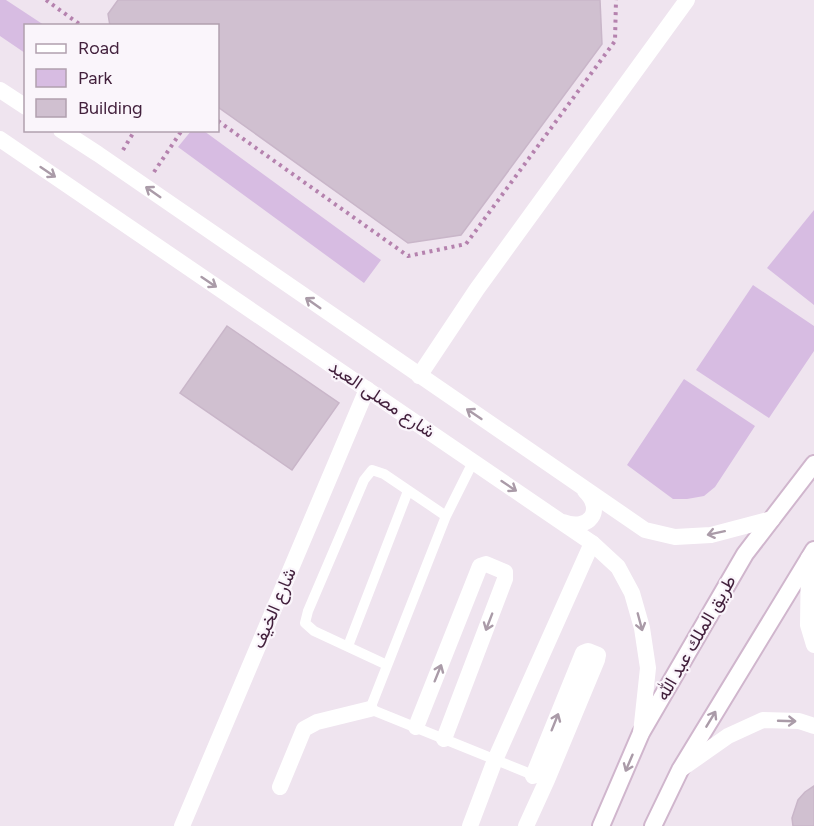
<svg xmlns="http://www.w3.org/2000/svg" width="814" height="826" font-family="Figtree,Vazirmatn,sans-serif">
  <rect width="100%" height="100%" fill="#efe4ef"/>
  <path fill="#d7bce2" d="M0,0H6L44,25L26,26L25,53L0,36Z
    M191,131H204L381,260L364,283L178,147Z
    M814,210V305L767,268Z
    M753,285L814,326V351L769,418L696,370Z
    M684,379L755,426L715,487L704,496L687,499H673L627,465Z"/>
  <path fill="#d0c0d0" stroke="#c9b6c9" stroke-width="1.5" d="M118,0H600L602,44L461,235L408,243L218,107V26H110L108,14Z
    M227,326L339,403L292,470L180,393Z
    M814,786V826H793L792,818L798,800L805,792Z"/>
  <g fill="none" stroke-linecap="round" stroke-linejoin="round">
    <defs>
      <path id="secondary" d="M601,826L641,733L745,554L814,464
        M653,826L680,770L814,550"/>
    </defs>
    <use href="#secondary" stroke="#d0b6cd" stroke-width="20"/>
    <path stroke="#b582ae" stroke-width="4" stroke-dasharray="3 4.5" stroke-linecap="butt" d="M46,0L82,26
      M218,121L408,256L466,244L615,41L616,0
      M123,150L135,130
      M154,172L182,130"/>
    <path stroke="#fff" stroke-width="10" d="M473,462L446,516L370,709L538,777
      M348,646L408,491
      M387,665L314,631L305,623L308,611L364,480L372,470L384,474L446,516"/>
    <path stroke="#fff" stroke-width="16" d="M419,376L477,289L687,0
      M809,558L808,625L814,645
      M416,727L480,566L486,564L505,572V579L444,739
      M681,769L728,736L763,720L799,721L814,726
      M280,787L304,729L317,722L370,709
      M182,826L367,389
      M470,826L495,760L592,543
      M526,826L547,780L597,660L598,655L588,651L583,653L533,776"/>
    <path stroke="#fff" stroke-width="16" d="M0,90L26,107
      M61,130L98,154L645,530L675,537L711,535L772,519
      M0,139L592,543L618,567L632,593L642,628L648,668L641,733
      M563,522C589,532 605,510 585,491"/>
    <use href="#secondary" stroke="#fff" stroke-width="16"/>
  </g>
  <defs><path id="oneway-shaft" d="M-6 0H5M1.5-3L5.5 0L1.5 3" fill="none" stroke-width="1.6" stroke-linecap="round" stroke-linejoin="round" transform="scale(1.5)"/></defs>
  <g stroke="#aa9ba8">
    <use href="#oneway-shaft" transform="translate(48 172) rotate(34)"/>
    <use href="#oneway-shaft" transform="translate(153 192) rotate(-145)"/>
    <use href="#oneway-shaft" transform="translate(209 282) rotate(34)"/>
    <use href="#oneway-shaft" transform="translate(313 303) rotate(-145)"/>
    <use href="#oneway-shaft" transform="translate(474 414) rotate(-146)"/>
    <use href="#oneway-shaft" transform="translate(509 486) rotate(34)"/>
    <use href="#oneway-shaft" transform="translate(716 533) rotate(168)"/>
    <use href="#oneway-shaft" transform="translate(489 622) rotate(111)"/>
    <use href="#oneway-shaft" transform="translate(640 622) rotate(75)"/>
    <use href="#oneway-shaft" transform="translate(438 673) rotate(-68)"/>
    <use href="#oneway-shaft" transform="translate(711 719) rotate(-59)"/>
    <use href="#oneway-shaft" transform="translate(787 721) rotate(2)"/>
    <use href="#oneway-shaft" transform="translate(555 722) rotate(-68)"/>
    <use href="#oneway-shaft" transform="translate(629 763) rotate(113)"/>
  </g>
  <g text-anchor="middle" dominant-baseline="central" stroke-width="4.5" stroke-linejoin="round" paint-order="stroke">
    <g font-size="18" fill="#43213d" stroke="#faf5fb">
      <text transform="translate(382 399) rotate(34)">شارع مصلى العيد</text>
      <text transform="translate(274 608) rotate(-67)">شارع الخيف</text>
      <text transform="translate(696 638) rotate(-60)">طريق الملك عبد الله</text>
    </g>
  </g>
  <rect x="24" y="24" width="195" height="108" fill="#faf5fb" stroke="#b1a0af" stroke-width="1.5"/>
  <rect x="36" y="44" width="30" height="9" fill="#ffffff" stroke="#b1a0af" stroke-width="1.5"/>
  <text x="78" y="54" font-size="18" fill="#43213d">Road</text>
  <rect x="36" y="69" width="30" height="18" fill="#d7bce2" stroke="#b1a0af" stroke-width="1.5"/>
  <text x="78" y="84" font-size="18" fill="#43213d">Park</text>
  <rect x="36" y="99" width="30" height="18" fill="#d0c0d0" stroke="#b1a0af" stroke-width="1.5"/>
  <text x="78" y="114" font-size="18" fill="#43213d">Building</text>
</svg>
